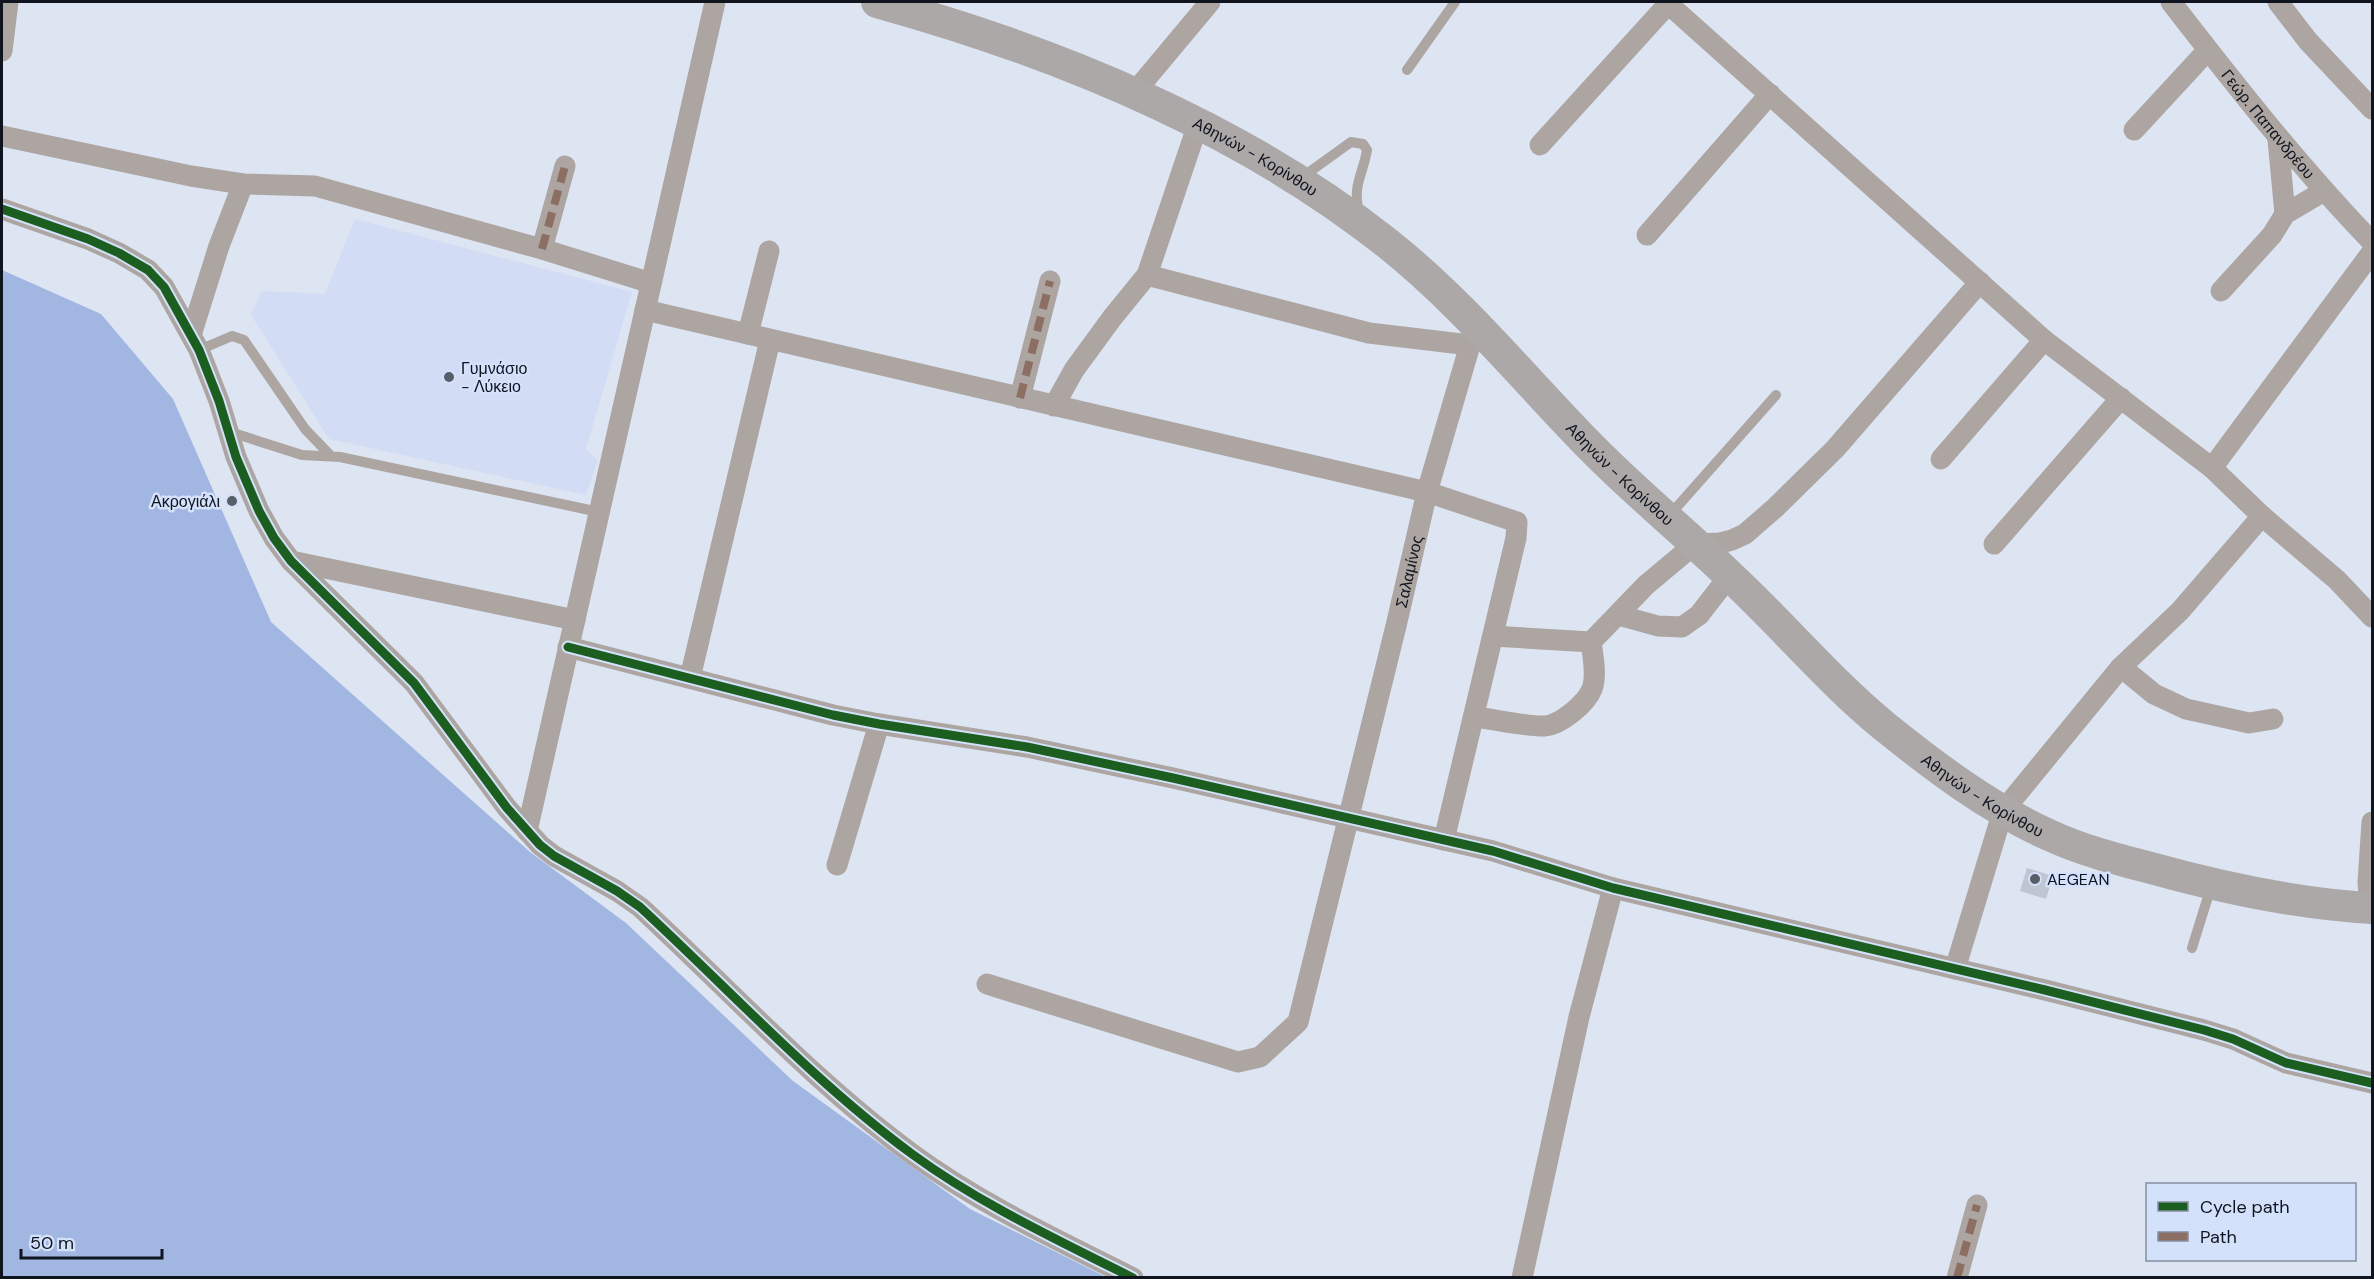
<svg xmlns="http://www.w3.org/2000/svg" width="2374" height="1279" font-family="'DM Sans',sans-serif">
  <rect width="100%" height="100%" fill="#dde4f2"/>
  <path fill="#d2ddf5" d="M355,219L632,292L586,449L598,460L586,495L329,439L251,315L261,291L325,294Z"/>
  <path fill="#a2b6e2" d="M2,270L101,314L173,399L271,622L530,852L626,923L793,1081L970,1209L1106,1277H2Z"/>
  <path fill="#bfc5d1" d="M2027,868L2053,876L2046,899L2020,891Z"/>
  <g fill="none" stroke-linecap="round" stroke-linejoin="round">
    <path stroke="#aca5a1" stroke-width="10" d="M1407,70L1455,2
      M1301,178L1351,142L1363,144L1367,150C1363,175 1352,185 1359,213
      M199,350L232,336L244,340L305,429L330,455
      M227,431L302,455L340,457L599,512
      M1668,517L1776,395
      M2192,948L2211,887"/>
    <g stroke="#aca5a1" stroke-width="21">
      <path d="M1666,2L2044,340L2212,468L2262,516L2337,580L2372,617"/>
      <path id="s1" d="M2171,2C2236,86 2298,165 2372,242"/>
      <path d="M2278,2L2308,41L2372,109"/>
      <path d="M2,51L8,2"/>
      <path d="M1134,93L1210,2"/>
      <path d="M2134,130L2207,51"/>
      <path d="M2,136L191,176L243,184L315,186L542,249L651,283"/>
      <path d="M2278,140L2285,214"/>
      <path d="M1540,145L1670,2"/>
      <path d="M2,209L88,239L119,253L148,270L164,287L199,350L219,401L236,457L259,511L274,538L291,561L414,683L507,808L540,845L554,856L617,891L640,907C730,990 813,1081 912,1154C980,1204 1058,1240 1133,1278"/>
      <path d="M1647,235L1770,94"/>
      <path d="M542,249L565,166"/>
      <path d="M1147,275L1369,333L1470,345"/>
      <path d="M2221,291L2272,235L2285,214L2324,191"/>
      <path d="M645,310L1427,492L1517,522L1516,538L1444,840"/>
      <path d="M748,334L769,251"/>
      <path d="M191,335L219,246L243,184"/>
      <path d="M1020,398L1050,281"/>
      <path d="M1054,406L1074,370L1112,318L1147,275L1198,124"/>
      <path d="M1941,459L2044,340"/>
      <path d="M2212,468L2372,252"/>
      <path d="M1994,544L2121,398"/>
      <path d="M291,561L575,620"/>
      <path d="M1618,615L1658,626L1682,627L1699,615L1730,575"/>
      <path d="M1493,636L1591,642L1646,585L1695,544L1720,543L1732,540L1745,534L1775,508L1835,449L1980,282"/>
      <path d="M568,647L833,715L879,724L1027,747L1173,778L1493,851L1613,888L2045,990L2204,1030L2233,1039L2286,1063L2372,1083"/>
      <path d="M2121,667L2154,694L2186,709L2249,723L2273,719"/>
      <path d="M690,678L770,340"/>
      <path d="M1475,717C1493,719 1528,727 1545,726C1560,725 1586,704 1592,689C1597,676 1593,656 1591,642"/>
      <path d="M527,831L715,2"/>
      <path d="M837,865L879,724"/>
      <path d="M2370,908L2368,882L2372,822"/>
      <path d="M1955,969L2003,811L2121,667L2180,611L2262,516"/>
      <path id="s2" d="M987,984L1238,1062L1260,1057L1298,1022L1396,626L1427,492L1470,345L1478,327"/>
      <path d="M1522,1278L1579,1017L1613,888"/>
      <path d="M1957,1278L1977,1205"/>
    </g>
    <path stroke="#aca8a7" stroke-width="32" id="s3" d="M877,2C1057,52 1239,126 1387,243C1460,301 1519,373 1584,440C1630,488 1681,529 1729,575C1782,624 1828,680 1884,726C1935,767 1989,808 2049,835C2081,850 2116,859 2151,868C2223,888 2298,904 2372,908"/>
    <path stroke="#8d6e63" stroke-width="8" stroke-dasharray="15 8" stroke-linecap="butt" d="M542,249L565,166
      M1020,398L1050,281
      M1957,1278L1977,1205"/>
    <defs>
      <path id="cycleway" d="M2,209L88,239L119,253L148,270L164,287L199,350L219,401L236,457L259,511L274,538L291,561L414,683L507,808L540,845L554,856L617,891L640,907C730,990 813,1081 912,1154C980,1204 1058,1240 1133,1278
        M568,647L833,715L879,724L1027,747L1173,778L1493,851L1613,888L2045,990L2204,1030L2233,1039L2286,1063L2372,1083"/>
    </defs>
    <use href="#cycleway" stroke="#d4e1fb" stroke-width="13"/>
    <use href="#cycleway" stroke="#1b5e20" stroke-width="9"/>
  </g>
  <g fill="#575d69" stroke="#d4e1fb" stroke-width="2">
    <circle cx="449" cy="377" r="6"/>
    <circle cx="232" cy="501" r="6"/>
    <circle cx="2035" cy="879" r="6"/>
  </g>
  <g text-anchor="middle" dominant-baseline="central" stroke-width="5" stroke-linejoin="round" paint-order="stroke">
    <g font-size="16" fill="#0f141f" stroke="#d4e1fb">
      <text stroke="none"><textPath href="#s1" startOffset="156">Γεώρ. Παπανδρέου</textPath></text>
      <text stroke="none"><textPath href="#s3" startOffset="410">Αθηνών - Κορίνθου</textPath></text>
      <text stroke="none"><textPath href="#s3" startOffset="896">Αθηνών - Κορίνθου</textPath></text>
      <text stroke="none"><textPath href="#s2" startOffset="801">Σαλαμίνος</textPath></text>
      <text stroke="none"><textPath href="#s3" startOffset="1382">Αθηνών - Κορίνθου</textPath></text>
    </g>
    <g font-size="16" fill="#0f141f" stroke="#d4e1fb" text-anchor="start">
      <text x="461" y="368">Γυμνάσιο<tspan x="461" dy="18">- Λύκειο</tspan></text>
      <text x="220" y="501" text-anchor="end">Ακρογιάλι</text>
      <text x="2047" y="879">AEGEAN</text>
    </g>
  </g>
  <rect width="2374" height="1279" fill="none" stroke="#0f141f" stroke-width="6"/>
  <rect x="2146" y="1183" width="210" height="78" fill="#d4e1fb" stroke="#858fa3" stroke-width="1.5"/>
  <rect x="2158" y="1202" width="30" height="9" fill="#1b5e20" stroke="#858fa3" stroke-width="1.5"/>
  <text x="2200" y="1213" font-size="18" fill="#0f141f">Cycle path</text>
  <rect x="2158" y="1232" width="30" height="9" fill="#8d6e63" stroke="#858fa3" stroke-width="1.5"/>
  <text x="2200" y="1243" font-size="18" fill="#0f141f">Path</text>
  <path d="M21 1249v9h141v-9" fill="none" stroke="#0f141f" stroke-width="3"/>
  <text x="30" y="1249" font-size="18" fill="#0f141f" stroke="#d4e1fb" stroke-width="4.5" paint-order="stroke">50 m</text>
</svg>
